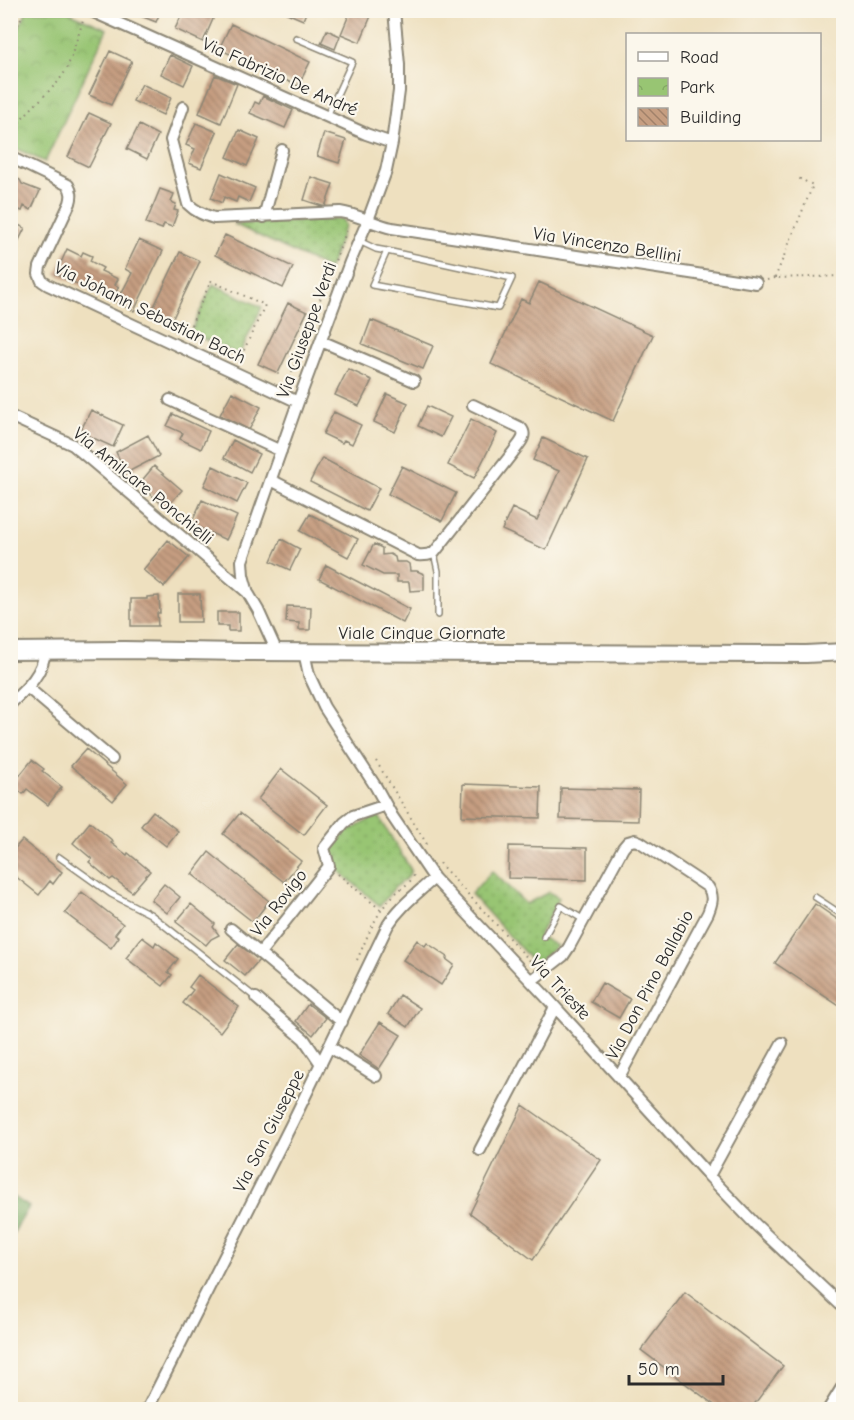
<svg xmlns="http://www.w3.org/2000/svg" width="854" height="1420" font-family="'Comic Neue',sans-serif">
  <defs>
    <pattern id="grass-dots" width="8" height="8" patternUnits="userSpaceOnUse" patternTransform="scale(1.5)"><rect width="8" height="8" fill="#98c573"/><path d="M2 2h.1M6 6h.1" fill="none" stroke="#83a964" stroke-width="1.8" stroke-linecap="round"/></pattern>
    <pattern id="forest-firs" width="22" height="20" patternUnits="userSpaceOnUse" patternTransform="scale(1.5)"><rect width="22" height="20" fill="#7aaa65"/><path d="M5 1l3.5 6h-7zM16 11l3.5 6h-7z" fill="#648b53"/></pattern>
    <pattern id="park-crowns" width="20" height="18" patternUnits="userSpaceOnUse" patternTransform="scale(1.5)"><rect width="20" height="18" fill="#98c573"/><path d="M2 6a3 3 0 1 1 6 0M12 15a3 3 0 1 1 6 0" fill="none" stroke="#83a964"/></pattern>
    <pattern id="building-back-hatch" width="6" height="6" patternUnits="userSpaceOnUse" patternTransform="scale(1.5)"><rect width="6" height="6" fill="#c69e81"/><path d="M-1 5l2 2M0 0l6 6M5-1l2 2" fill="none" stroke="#a1816a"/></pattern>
  </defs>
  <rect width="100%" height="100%" fill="#fbf7ec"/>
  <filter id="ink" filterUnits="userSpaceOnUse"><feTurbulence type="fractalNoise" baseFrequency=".0167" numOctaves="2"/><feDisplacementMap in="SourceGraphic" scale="12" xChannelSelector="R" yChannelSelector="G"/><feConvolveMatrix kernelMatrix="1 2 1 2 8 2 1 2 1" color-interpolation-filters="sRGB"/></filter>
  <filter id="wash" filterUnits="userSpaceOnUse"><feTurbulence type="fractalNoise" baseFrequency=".008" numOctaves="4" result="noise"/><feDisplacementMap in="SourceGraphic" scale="24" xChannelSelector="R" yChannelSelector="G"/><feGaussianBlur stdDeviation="1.35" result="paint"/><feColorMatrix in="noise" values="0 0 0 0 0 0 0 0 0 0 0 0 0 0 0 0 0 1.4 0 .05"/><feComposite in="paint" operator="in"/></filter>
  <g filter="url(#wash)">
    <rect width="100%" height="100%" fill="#eee0bf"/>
    <path fill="url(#grass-dots)" stroke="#62784f" stroke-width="1.5" d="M342,219L345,225L329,269L234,224Z
      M213,284L262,307L239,355L190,333Z
      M378,815L411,870L408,877L394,888L380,906L332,865L327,849L342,830L349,831Z
      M492,871L526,904L549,892L559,898L539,936L557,946L535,964L471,894Z"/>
    <path fill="url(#forest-firs)" stroke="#526a48" stroke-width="1.5" d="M11,1195L29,1207L11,1237Z"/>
    <path fill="url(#park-crowns)" stroke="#62784f" stroke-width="1.5" d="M27,11H66L107,29L45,162L11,146V46Z"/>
    <g id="blocks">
      <path fill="url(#building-back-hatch)" d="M138,10H161L156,22L136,14Z
        M184,10H217L203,42L175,29Z
        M280,10H307L303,20Z
        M351,10H358L371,16L360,42L341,34Z
        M231,24L310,62L298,86L219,49Z
        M327,30L340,36L335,49L321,43Z
        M110,51L132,61L111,105L89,95Z
        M170,55L193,66L184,85L161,74Z
        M215,75L237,84L221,123L199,113Z
        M142,84L171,98L163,115L133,101Z
        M263,96L293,110L285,128L250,113L255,102L259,104Z
        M89,113L111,123L89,167L68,157Z
        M196,123L217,132L201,168L189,163L195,149L186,145Z
        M139,125L158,135L147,159L127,149Z
        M239,130L259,139L247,166L227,157Z
        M324,133L346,140L339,163L317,156Z
        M221,173L255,188L249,202L238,197L236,202L224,197L222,203L211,198Z
        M10,175L20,180L22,184L40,191L31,210L24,206L22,211L14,208L10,215Z
        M311,177L333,184L325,207L304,200Z
        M160,189L174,194L171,202L176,204L174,210L178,211L172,227L164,224L162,229L146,223Z
        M10,216L18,219L16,224L25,228L16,246L10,243Z
        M225,235L293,267L283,288L215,255Z
        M139,240L163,251L134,311L56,274L67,249L81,256L83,252L92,256L90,261L103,268L101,271L118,279L115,285L119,287L116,292L121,294L132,273L125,269Z
        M180,252L200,261L171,322L151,313Z
        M539,282L653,335L613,421L491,364L521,299L529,303Z
        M288,303L307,312L278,373L258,364Z
        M371,320L433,346L423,369L362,344Z
        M348,369L372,380L359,406L335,395Z
        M232,392L261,407L249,430L220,415Z
        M387,394L408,403L395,432L374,422Z
        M427,406L451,417L441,437L418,426Z
        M91,410L123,425L113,447L80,432Z
        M334,412L361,425L352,444L344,440L342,443L323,434Z
        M173,414L209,431L201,449L180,439L183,433L167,426Z
        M471,419L497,433L474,478L448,465Z
        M148,435L159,456L126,473L116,452Z
        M543,438L588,459L546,550L502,530L512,508L537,520L559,471L533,460Z
        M233,440L259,454L250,472L224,458Z
        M322,458L379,488L367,511L310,482Z
        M154,466L182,490L166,508L139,484Z
        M213,466L247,483L237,503L204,486Z
        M402,466L456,493L442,521L388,494Z
        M202,500L237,516L226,540L191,524Z
        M310,514L358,539L348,557L300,531Z
        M281,539L300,549L290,570L271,561Z
        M168,540L189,557L164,587L143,570Z
        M374,544L382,548V555L390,554L395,557L396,562H406L409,564L410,571H417L424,574V590L410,591L409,582H397V575H383L363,565Z
        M326,565L410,609L403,623L319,579Z
        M178,594H200L201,622H178Z
        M159,596L160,613H157L158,626H131V599H147V597Z
        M287,606L311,607L310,630H299V623L286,622Z
        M217,612H239V631H228V626H217Z
        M86,749L127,784L113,801L71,766Z
        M32,760L44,769L42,771L62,787L48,805L27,789L23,794L12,785Z
        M281,769L327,805L304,835L258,799Z
        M463,784L541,787L540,818L462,816Z
        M561,788L639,790L638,821L560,819Z
        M153,811L178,831L166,846L141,826Z
        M240,813L301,861L284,882L223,834Z
        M90,822L113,841L111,843L127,855L128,853L150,871L132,892L113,878L110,880L89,862L92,859L73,843Z
        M22,840L62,872L53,884L50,881L39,895L10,872V854Z
        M509,846L587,848V880L508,878Z
        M209,852L269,901L253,922L192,874Z
        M164,884L180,897L167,913L151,900Z
        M82,892L123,924L115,934L119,937L111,948L65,913Z
        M191,904L215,924L213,927L219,935L211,939L206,945L176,922Z
        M815,904L844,924V1009L775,963Z
        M142,937L154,946L156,942L178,959L168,972L172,975L163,986L126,958Z
        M417,940L425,946L427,943L448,957L446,959L454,965L441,985L403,960Z
        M238,944L259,960L245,976L225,960Z
        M198,975L239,1007L220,1032L183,1003L193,990L189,987Z
        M602,983L630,999L619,1018L591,1002Z
        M400,995L420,1008L408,1027L388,1014Z
        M308,1004L326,1018L313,1035L296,1021Z
        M380,1022L401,1035L379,1069L359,1055Z
        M523,1105L601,1160L533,1260L470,1213Z
        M685,1292L783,1366L750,1410H721L641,1350Z"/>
    </g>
  </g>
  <g filter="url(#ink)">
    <use href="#blocks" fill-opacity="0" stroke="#8c8675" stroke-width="1.5"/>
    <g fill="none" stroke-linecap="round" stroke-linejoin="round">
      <defs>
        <path id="lane" d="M296,38L352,62L327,116
          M359,241L376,249L387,251L512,278L498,308L372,285L387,251
          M434,553L438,571V615
          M59,857L111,894L150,914L256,998
          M815,897L844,916
          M544,937L561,906L584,920"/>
        <path id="street" d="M89,10L366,134L392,143
          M183,107L171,140L188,204C196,212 204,215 214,218L340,212C359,215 374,224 392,228L756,283
          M10,157L68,185C72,192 72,196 70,203L40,267L39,274L42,281L48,285L298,402
          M264,217L282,150
          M321,341L414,381
          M170,400L281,451
          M10,416L73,445L247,592
          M271,480L418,555C424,556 428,555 434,553L514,451C519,444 528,436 521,428L473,405
          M277,652L258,610L248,593L243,575L242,561L298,402L350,262L368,220L386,171L392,143L399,91V65L394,10
          M304,652L309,675L324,707L376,787L392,816L434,878L547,998L709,1176L756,1225L844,1308
          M27,687L112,759
          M10,704C26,689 43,674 45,651
          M231,929L342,1022
          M260,953L329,866L324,848L344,823L353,816L386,805
          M531,981L563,956L569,947L623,848L628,842L635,840L640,842L708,887C714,896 712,903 708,913L619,1077
          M256,998L304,1039L321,1064
          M330,1047L376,1076
          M480,1150L555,1007
          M709,1176L782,1043
          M147,1410L293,1121L388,925C400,906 418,893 434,878
          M828,1410L844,1384"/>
        <path id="primary" d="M10,651L124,650L242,652L806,654L844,652"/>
      </defs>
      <use href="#lane" stroke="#8c8675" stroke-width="8"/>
      <use href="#street" stroke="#8c8675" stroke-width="14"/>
      <use href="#primary" stroke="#8c8675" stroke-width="20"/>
      <path stroke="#8c8675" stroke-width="2" stroke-dasharray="1.5 4.5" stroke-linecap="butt" d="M10,41L25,10
        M12,145L17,126L23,117L57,83L67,69L83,21
        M775,278L813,185L796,177
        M767,280L775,278L844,276
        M186,336L211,281L265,305L238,363
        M287,383L289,380L348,227
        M376,761L428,846
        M439,863L533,964
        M338,874L381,910
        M357,960C367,938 376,912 394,895C402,886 412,884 415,872"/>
      <use href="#lane" stroke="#fff" stroke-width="5"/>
      <use href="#street" stroke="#fff" stroke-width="10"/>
      <use href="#primary" stroke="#fff" stroke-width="16"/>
    </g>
  </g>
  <g text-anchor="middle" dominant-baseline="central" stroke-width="4.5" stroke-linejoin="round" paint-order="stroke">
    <g font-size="18" fill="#2b2b2b" stroke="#fbf7ec">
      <text transform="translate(280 77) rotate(24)">Via Fabrizio De André</text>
      <text transform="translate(607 245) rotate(9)">Via Vincenzo Bellini</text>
      <text transform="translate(150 313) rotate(26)">Via Johann Sebastian Bach</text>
      <text transform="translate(307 330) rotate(-70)">Via Giuseppe Verdi</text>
      <text transform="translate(143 486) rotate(39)">Via Amilcare Ponchielli</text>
      <text x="422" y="633">Viale Cinque Giornate</text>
      <text transform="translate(279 903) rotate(-52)">Via Rovigo</text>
      <text transform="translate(650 985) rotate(-62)">Via Don Pino Ballabio</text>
      <text transform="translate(560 988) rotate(47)">Via Trieste</text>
      <text transform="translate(269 1131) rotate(-63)">Via San Giuseppe</text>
    </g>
  </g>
  <rect width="854" height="1420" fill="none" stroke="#fbf7ec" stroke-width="36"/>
  <rect x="626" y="33" width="195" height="108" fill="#fbf7ec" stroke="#a8a59f" stroke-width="1.5"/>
  <rect x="638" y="52" width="30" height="9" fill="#ffffff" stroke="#a8a59f" stroke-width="1.5"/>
  <text x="680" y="63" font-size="18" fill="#2b2b2b">Road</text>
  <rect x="638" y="78" width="30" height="18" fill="url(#park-crowns)" stroke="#a8a59f" stroke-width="1.5"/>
  <text x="680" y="93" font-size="18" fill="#2b2b2b">Park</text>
  <rect x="638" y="108" width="30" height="18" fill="url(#building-back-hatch)" stroke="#a8a59f" stroke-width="1.5"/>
  <text x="680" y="123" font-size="18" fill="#2b2b2b">Building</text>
  <path d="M629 1375v9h94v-9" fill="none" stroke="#2b2b2b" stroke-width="3"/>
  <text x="638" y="1375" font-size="18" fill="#2b2b2b" stroke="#fbf7ec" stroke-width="4.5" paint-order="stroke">50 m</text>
</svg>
